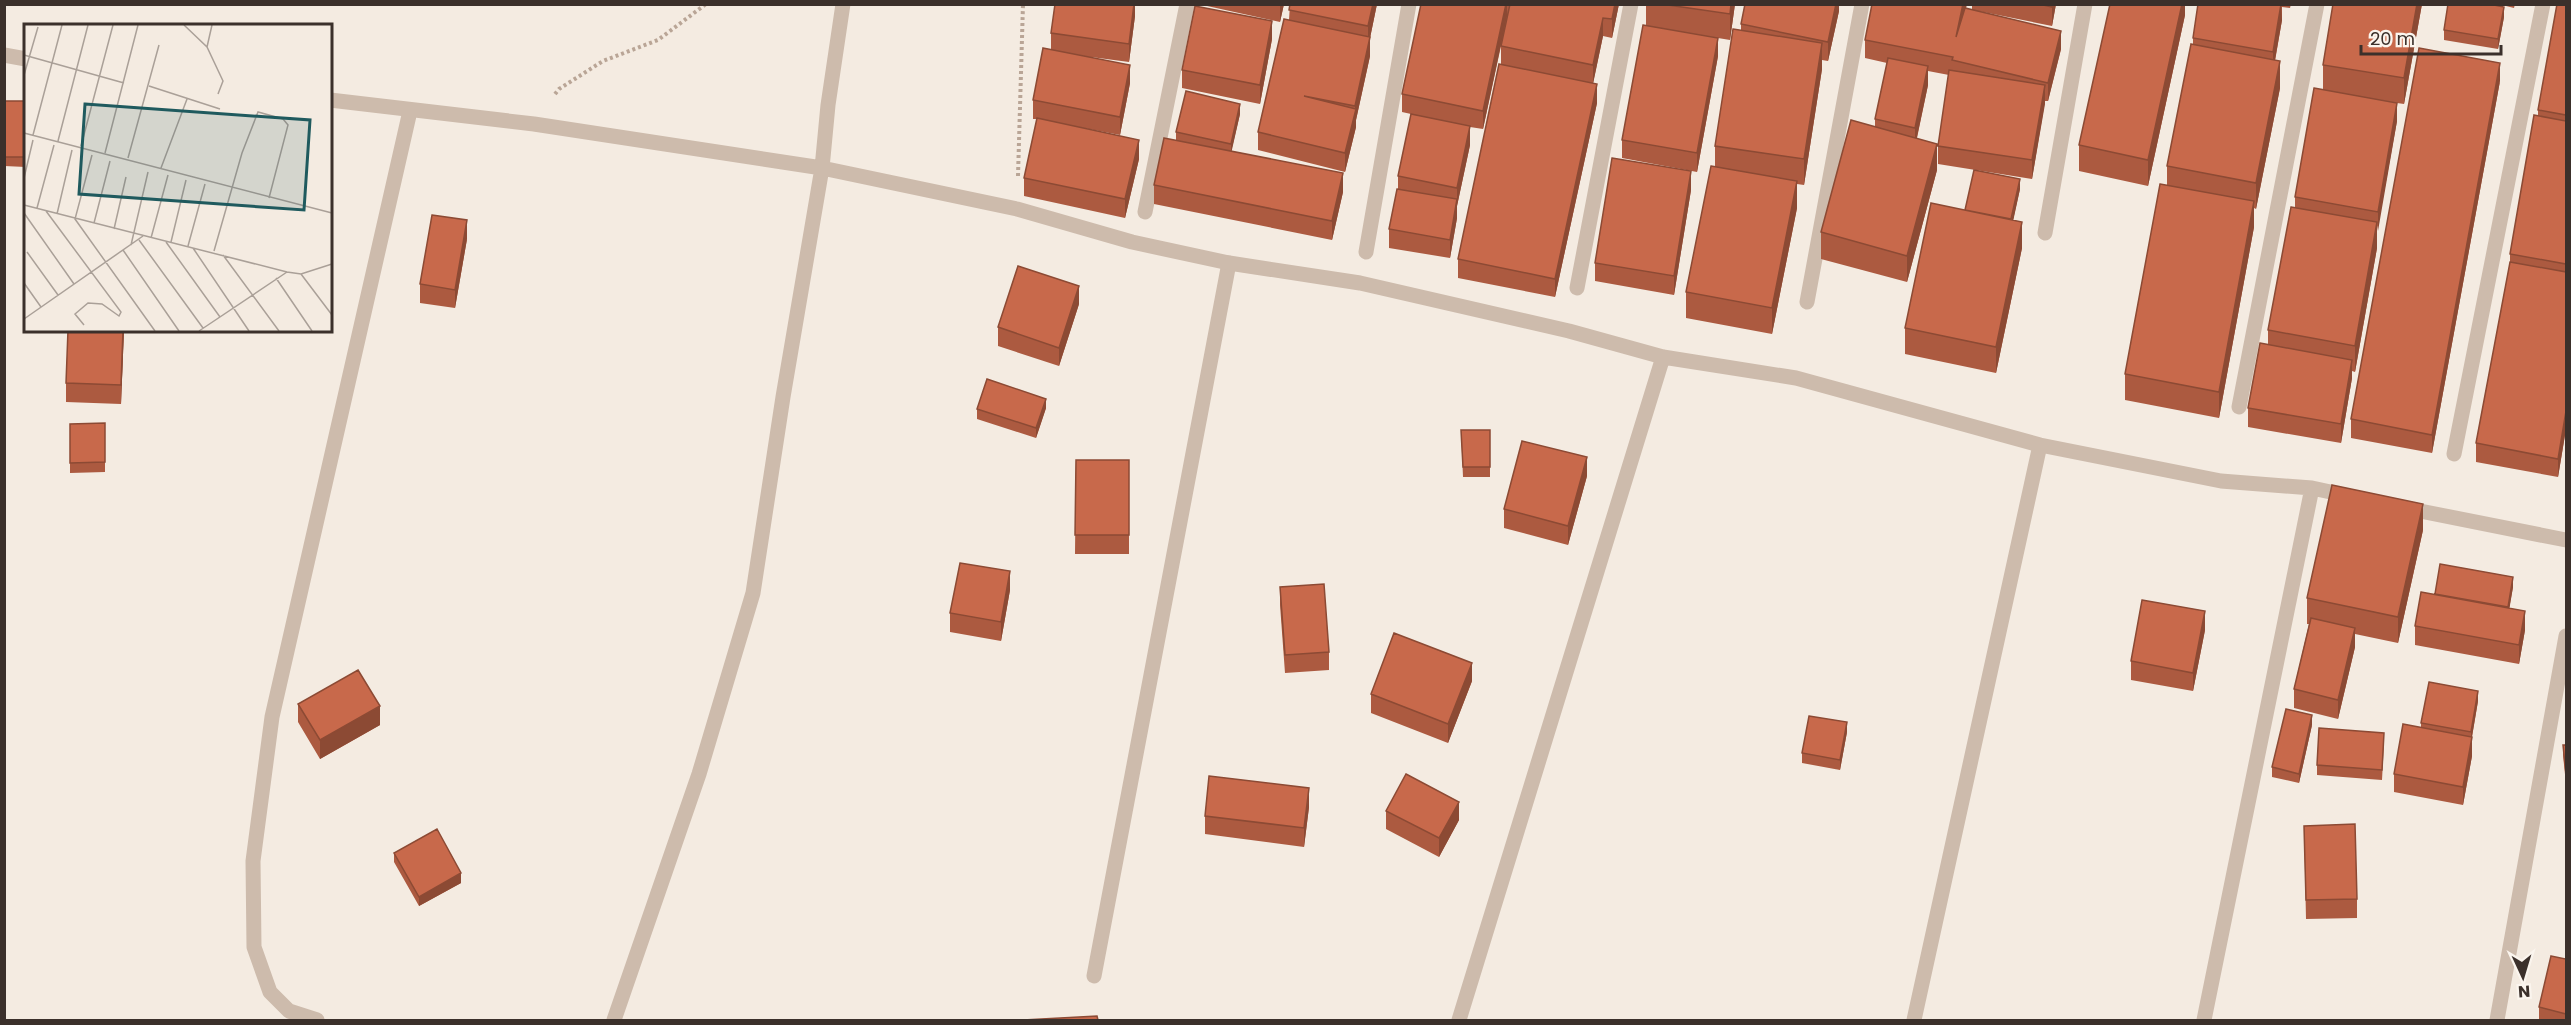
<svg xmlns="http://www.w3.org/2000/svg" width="2571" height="1025" font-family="Poppins,sans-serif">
  <rect width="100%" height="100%" fill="#f4ebe1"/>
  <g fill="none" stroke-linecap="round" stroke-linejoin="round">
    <path stroke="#b9a596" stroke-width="4" stroke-dasharray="3 3" stroke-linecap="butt" d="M555,94L559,89L603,61L658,40L706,4
      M1018,176L1023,4"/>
    <path stroke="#cdbbac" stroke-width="15" d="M1094,976L1229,263"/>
    <path stroke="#cdbbac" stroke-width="15" d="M4,55L26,59
      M330,100L534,124L822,168L1017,209L1132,242L1229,263L1360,283L1569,331L1663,357L1796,378L2040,445L2221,481L2312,488L2349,496
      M1145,212L1187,4
      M2045,233L2085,4
      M1366,252L1409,4
      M1577,288L1631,4
      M1807,302L1862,4
      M2239,407L2317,4
      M2454,454L2543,4
      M2405,508L2566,540
      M317,1020L289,1011L270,992L254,947L253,861L272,717L410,111
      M614,1020L699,774L753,593L783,397L822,168L828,105L843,4
      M1459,1020L1663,357
      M1914,1020L2040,445
      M2204,1020L2312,488
      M2497,1020L2566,636"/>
  </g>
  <path fill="#ac5a40" d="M1135,4V16L1129,62L1091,57L1130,83L1120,135L1078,127L1139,159L1125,218L1024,196V178L1037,119H1033V100L1051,50V33Z
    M1198,4H1284L1280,22Z
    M1290,4H1377L1370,38V56L1356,120V127L1345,172L1258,150V132L1289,20Z
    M1421,4H1619L1612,38L1603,36L1593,83L1597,103L1555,297L1458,278V259L1501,64V46L1483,129L1470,127V145L1457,206V218L1450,258L1389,248V229L1398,189V176L1411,114L1402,112V94Z
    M1646,4H1735L1730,40L1718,38V56L1697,172L1622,158V140L1646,25Z
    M1839,4V11L1828,61L1822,60V69L1804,185L1797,184V208L1772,334L1686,318V292L1715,167V146L1741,30V24Z
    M1972,4H2056L2052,26L1978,11L2061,49L2048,101H2045L2032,179L1938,164V146L1949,75L1928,71V85L1917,138L1937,170L1907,282L1821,259V232L1875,127V119L1887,63L1865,58V40L1966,8L1972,10Z
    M2185,4V15L2148,186L2079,171V145Z
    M2198,4H2291L2290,8L2282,7V20L2275,61L2280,88L2256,209L2254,208V227L2219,418L2125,400V374L2167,185V166L2193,45V38Z
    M2333,4H2422L2404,104L2397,103V121L2377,231V248L2355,372L2352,371V378L2341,443L2248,427V408L2268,344V330L2295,207V197L2323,90V65Z
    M2498,4H2515L2514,8Z
    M2566,4V429L2558,477L2476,462V443L2510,262V254L2538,116V110Z
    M2504,17L2498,49L2444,40V30Z
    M1272,39L1260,104L1182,88V70Z
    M2500,81L2432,453L2351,438V419Z
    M4,101H26V167L4,166Z
    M1240,114L1231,152L1343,192L1332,240L1154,204V185L1176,141V132Z
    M2020,189L2013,220L2022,248L1996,373L1905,354V328L1965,210Z
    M1691,190L1674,295L1595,281V263Z
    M467,239L455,308L420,303V284Z
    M1079,304L1059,366L998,346V327Z
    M124,330L121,404L66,402V383L81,331Z
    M1046,408L1036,438L977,419V409Z
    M70,424L105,462V472L70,473Z
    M1461,430H1490V477H1463Z
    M1076,460H1129V554H1075Z
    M2566,466V491H2565V472Z
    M1587,476L1568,545L1504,528V509Z
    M2423,530L2398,643L2355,634V647L2338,719L2294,708V689L2309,624H2307V598Z
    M1280,587L1329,652V670L1285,673L1280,605Z
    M2513,587L2509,609L2525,630L2519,664L2415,645V626L2435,595Z
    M1010,590L1001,641L950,632V613Z
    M2205,630L2193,691L2131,680V661Z
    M1472,681L1448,743L1371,713V694Z
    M2478,701L2472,737V756L2463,805L2394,792V774L2421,727V723Z
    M298,704L380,725L320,759L298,722Z
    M2312,725L2299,783L2272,777V767Z
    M1847,732L1840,770L1802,763V753Z
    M2384,743L2382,780L2317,775V765Z
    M2563,745H2566V784L2563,755Z
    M1309,807L1304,847L1205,834V816Z
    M1386,811L1459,820L1439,857L1386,829Z
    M2304,826L2357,899V918L2306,919Z
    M394,853L461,883L419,906L394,862Z
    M2566,959V1020H2539V1007Z"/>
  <path fill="#8c4a34" d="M1134,4H1135V16L1129,62V44Z
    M1280,4H1284L1280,22Z
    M1373,4H1377L1370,38V56L1356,120V127L1345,172V153L1355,112V106L1368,44V26Z
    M1506,4H1507V16L1483,129V111Z
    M1615,4H1619L1612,38V19Z
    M1731,4H1735L1730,40V14Z
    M1836,4H1839V11L1828,61V42Z
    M1963,4H1967L1956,55V37Z
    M2052,4H2056L2052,26Z
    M2182,4H2185V15L2148,186V160Z
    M2281,4L2282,20L2273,71V52Z
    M2417,4H2422L2404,104V78Z
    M2504,7V17L2498,49V39Z
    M1603,18V36L1593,84V65Z
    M1272,21V39L1260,104V85Z
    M2061,31V49L2048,101V83Z
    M1718,38V56L1697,172V153Z
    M1822,43V69L1804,185V159Z
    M2280,61V88L2256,209V183Z
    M2500,63V81L2432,453V435Z
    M1130,65V83L1120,135V117Z
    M1928,66V85L1915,146V128Z
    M1597,84V103L1555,297V279Z
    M2045,85V104L2032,179V160Z
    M2397,103V121L2378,231V212Z
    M1240,104V114L1231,154V144Z
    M1470,126V145L1457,206V218L1450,258V240L1457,200V188Z
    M1139,140V159L1125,218V199Z
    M1937,144V170L1907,282V256Z
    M1691,171V190L1674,295V276Z
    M1343,173V192L1332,240V221Z
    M2020,179V189L2011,231V222Z
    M1797,181V208L1772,334V308Z
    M2254,201V227L2219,418V392Z
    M467,220V239L455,308V290Z
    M2022,222V248L1996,373V347Z
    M2377,222V248L2355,372V346Z
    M1079,286V304L1059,366V348Z
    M123,330H124L121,404V385Z
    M2352,360V378L2341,443V424Z
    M1046,399V408L1036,438V428Z
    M2566,411V429L2558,477V459Z
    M1587,457V476L1568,545V526Z
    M2423,504V530L2398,643V617Z
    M1010,571V590L1001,641V622Z
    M2513,577V587L2508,617V607Z
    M2205,611V630L2193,691V673Z
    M2525,611V630L2519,664V645Z
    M2355,628V647L2338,719V700Z
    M1472,663V681L1448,743V724Z
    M2478,691V701L2471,742V732Z
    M380,706V725L320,759V740Z
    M2312,715V725L2299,783V774Z
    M1847,722V732L1840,770V760Z
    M2472,737V756L2463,805V787Z
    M1309,788V807L1304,847V828Z
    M1459,802V820L1439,857V838Z
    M461,873V883L419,906V897Z"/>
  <path fill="#c8694b" stroke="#8c4a34" stroke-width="1.5" d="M1055,4H1134L1129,44L1051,33Z
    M1290,4H1373L1368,26L1289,10Z
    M1421,4H1506L1483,111L1402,94Z
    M1510,4H1615L1612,19L1603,18L1593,65L1501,46Z
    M1661,4H1731L1730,14Z
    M1745,4H1836L1828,42L1741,24Z
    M1872,4H1963L1956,37L1965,8L2061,31L2048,83L1952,60L1953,57L1865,40Z
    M2039,4H2052V7Z
    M2110,4H2182L2148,160L2079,145Z
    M2198,4H2281L2273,52L2193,38Z
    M2333,4H2417L2404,78L2323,65Z
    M2448,4H2489L2504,7L2498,39L2444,30Z
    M2557,4H2566V115L2538,110Z
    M1195,6L1272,21L1260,85L1182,70Z
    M1284,19L1370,37L1355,106L1304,96L1356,109L1345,153L1258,132Z
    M1643,25L1718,38L1697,153L1622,140Z
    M1733,29L1822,43L1804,159L1715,146Z
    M2191,44L2280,61L2256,183L2167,166Z
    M1043,48L1130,65L1120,117L1033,100Z
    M2419,48L2500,63L2432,435L2351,419Z
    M1888,58L1928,66L1915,128L1875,119Z
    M1499,64L1597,84L1555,279L1458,259Z
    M1949,70L2045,85L2032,160L1938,146Z
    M2314,88L2397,103L2378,212L2295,197Z
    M1186,91L1240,104L1231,144L1176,132Z
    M4,101H26V157H4Z
    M1411,114L1470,126L1457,188L1398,176Z
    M2534,115L2566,121V264L2510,254Z
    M1037,118L1139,140L1125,199L1024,178Z
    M1851,120L1937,144L1907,256L1821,232Z
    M1164,138L1343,173L1332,221L1154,185Z
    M1612,158L1691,171L1674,276L1595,263Z
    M1711,166L1797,181L1772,308L1686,292Z
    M1974,170L2020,179L2011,219L1965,210Z
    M2160,184L2254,201L2219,392L2125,374Z
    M1397,189L1457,199L1450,240L1389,229Z
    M1931,203L2022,222L1996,347L1905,328Z
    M2291,207L2377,222L2355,346L2268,330Z
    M432,215L467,220L455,290L420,284Z
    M2510,262L2566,272V411L2558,459L2476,443Z
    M1018,266L1079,286L1059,348L998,327Z
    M68,330H123L121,385L66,383Z
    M2260,343L2352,360L2341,424L2248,408Z
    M987,379L1046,399L1036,428L977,409Z
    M105,423V462L70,463V424Z
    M1461,430H1490V467H1463Z
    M1522,441L1587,457L1568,526L1504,509Z
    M1076,460H1129V535H1075Z
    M2332,485L2423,504L2398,617L2307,598Z
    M960,563L1010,571L1001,622L950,613Z
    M2440,564L2513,577L2508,607L2435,594Z
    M1324,584L1329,652L1285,655L1280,587Z
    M2421,592L2525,611L2519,645L2415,626Z
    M2142,600L2205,611L2193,673L2131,661Z
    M2311,618L2355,628L2338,700L2294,689Z
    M1394,633L1472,663L1448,724L1371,694Z
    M358,670L380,706L320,740L298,704Z
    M2429,682L2478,691L2471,732L2421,723Z
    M2286,709L2312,715L2299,774L2272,767Z
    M1809,716L1847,722L1840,760L1802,753Z
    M2403,724L2472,737L2463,787L2394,774Z
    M2319,728L2384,733L2382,770L2317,765Z
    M2563,745H2566V774Z
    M1406,774L1459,802L1439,838L1386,811Z
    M1209,776L1309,788L1304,828L1205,816Z
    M2355,824L2357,899L2306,900L2304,826Z
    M437,829L461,873L419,897L394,853Z
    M2551,956L2566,959V1014L2539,1007Z
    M1097,1016L1098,1020H1023Z"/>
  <g transform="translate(24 24)">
    <rect width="308" height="308" fill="#f4ebe1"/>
    <path fill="none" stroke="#aaa098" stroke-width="1.5" d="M160,1L183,23L199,57L194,70M183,23L188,1M0,31L100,59M0,51L14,3M125,62L196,85M0,109L308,189M9,111L38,1M34,117L64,1M57,122L89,1M81,129L114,1M68,131L51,195L131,307M104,134L135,21M137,144L163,75M0,154L9,116M0,181L263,248L277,250L308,240M13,184L30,121M22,187L97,288L95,292L78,280L64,279L51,290L60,301M0,189L50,260M33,190L48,126M70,199L86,137M90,205L102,153M127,214L144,151M115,216L179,304M142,218L196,293M147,218L162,156M107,221L124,148M164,222L181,160M169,224L225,307M99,226L155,307M190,227L218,129L234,88L259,95L264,101L245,174M3,228L34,271M199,231L255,307M277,250L308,291M252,254L288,307M0,259L17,283M0,295L119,212M175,307L263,248"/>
    <path fill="#1f5a5e" fill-opacity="0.15" stroke="#1f5a5e" stroke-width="3" d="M61,80L286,96L280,186L55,170Z"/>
    <rect width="308" height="308" fill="none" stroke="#3b302b" stroke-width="3"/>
  </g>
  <rect width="2571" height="1025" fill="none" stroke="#3b302b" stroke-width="12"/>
  <g transform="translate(2523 977) rotate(176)" stroke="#fbf5ee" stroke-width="4.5" paint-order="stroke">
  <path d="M0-4.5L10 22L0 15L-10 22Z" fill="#3b302b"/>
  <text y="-9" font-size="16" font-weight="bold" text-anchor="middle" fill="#3b302b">N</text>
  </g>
  <path d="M2361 45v9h140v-9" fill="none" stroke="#3b302b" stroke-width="3"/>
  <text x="2370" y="45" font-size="18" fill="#3b302b" stroke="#fbf5ee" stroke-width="4.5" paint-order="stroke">20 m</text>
</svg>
